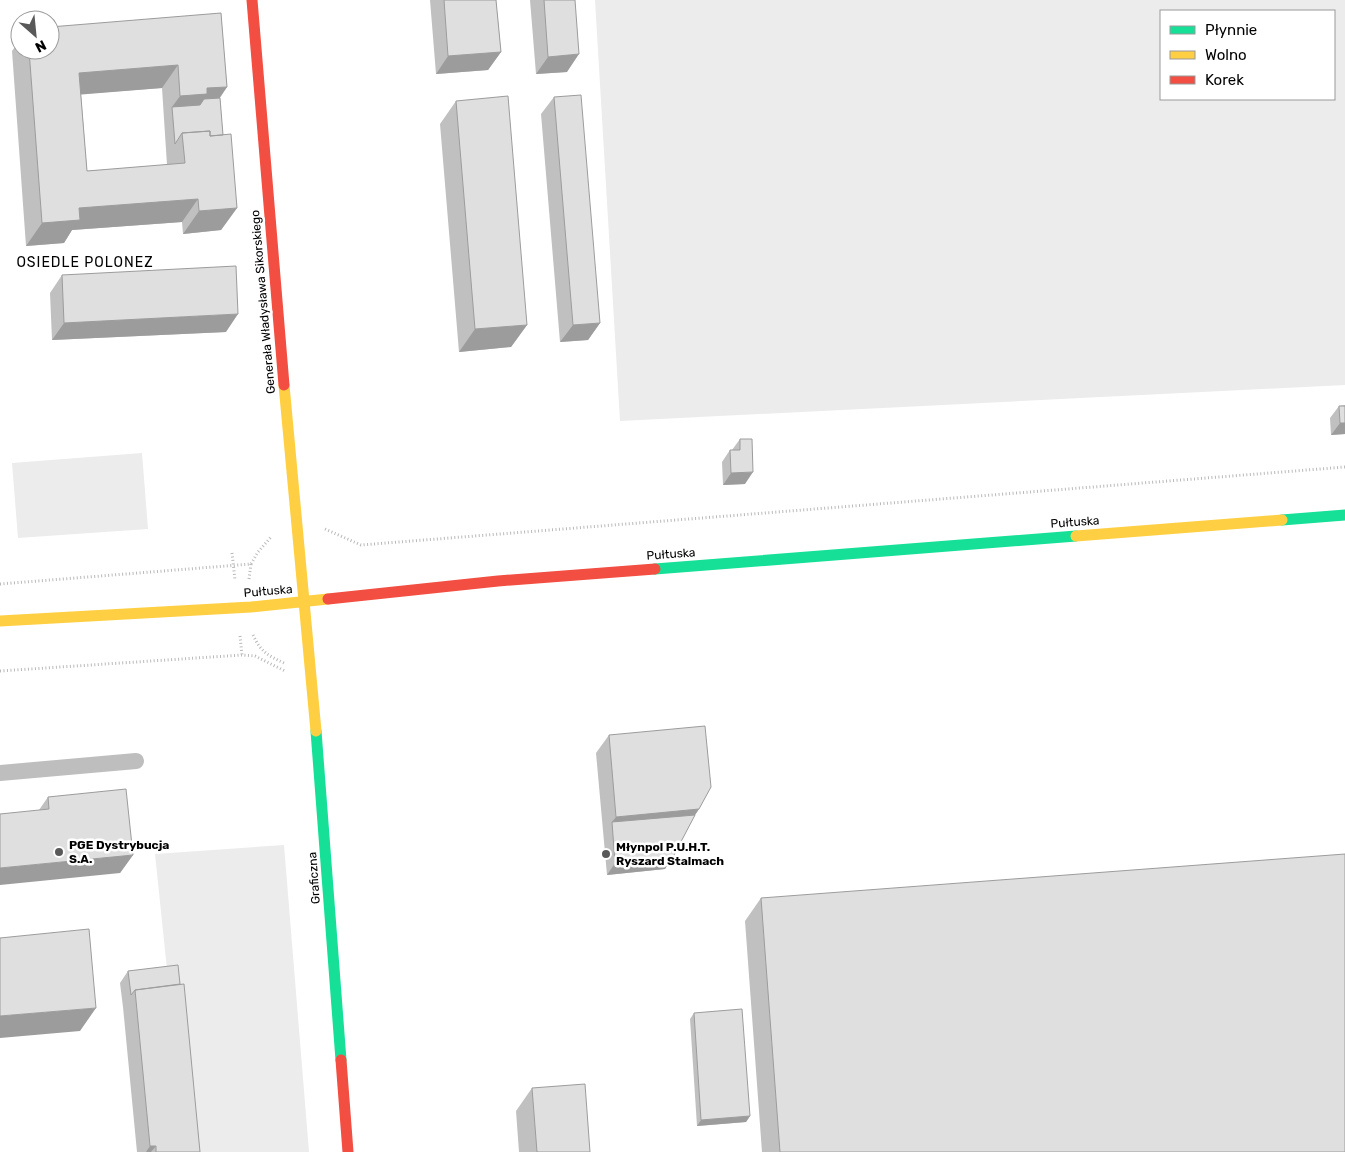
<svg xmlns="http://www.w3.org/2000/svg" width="1345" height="1152" font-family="Rubik,sans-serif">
  <rect width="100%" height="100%" fill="#fff"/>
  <path fill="#ececec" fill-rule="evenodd" d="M595,0H1345V385L620,421ZM1161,11H1334V99H1161Z
    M142,453L148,529L18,538L12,463Z
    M284,845L309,1152H186L155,854Z"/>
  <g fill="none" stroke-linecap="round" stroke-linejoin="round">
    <path stroke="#b9b9b9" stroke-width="3" stroke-dasharray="1 2.5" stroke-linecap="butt" d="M325,529L361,545L1345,467
      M232,553L235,580
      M249,579L251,564
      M0,584L251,564L258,552L271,537
      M253,635C261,652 267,655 284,663
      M240,636L242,655
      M0,671L242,655L255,656L285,671"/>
    <path stroke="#bebebe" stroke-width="16" d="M0,773L136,761"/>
    <path stroke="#16e098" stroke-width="11" d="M1282,520L1345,515
      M655,569L1076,536
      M316,731L341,1060"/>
    <path stroke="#ffcf43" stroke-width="11" d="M284,385L316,731
      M1076,536L1282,520
      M0,621L251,607L328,599"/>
    <path stroke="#f24e42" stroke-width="11" d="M252,0L284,385
      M328,599L498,581L655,569
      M341,1060L348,1152"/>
  </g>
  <path fill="#c0c0c0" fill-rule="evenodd" d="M430,0H496L501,52L488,70L436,74Z
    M530,0H575L567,72L536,74Z
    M221,13L227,87L220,98L223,135L237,208L221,230L183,234L182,222L72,230L64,243L26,246L12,51L20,40V50H50ZM162,88L167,165L87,171L81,94Z
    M554,97L600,323L588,340L560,342L541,114Z
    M456,101L527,325L511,347L459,352L440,124Z
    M62,275L226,332L52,340L50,293Z
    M1345,405V434L1331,435L1330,418L1339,406Z
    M740,439L745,484L723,485L722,462L730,450H732Z
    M609,735L699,809L695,815L665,869L607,875L596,753Z
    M48,797L133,855L120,873L39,810Z
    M761,898L1345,1152H762L745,921Z
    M128,971L200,1152H137L123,1007L120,983Z
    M694,1013L750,1116L746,1122L697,1126L690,1019Z
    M532,1088L590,1152H519L516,1111Z"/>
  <path fill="#9c9c9c" d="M501,52L488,70L436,74L448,56Z
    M579,54L567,72L536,74L548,57Z
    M178,65L162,88L63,96L79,73Z
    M227,87L211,110L172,107L180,96L207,88Z
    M198,199L182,222L72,230L64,243L26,246L42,223L79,208Z
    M237,208L221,230L183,234L199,211Z
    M238,314L226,332L52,340L64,323Z
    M600,323L588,340L560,342L573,325Z
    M527,325L511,347L459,352L475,329Z
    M1340,423H1345V434L1331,435Z
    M753,472L745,484L723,485L731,473Z
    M699,809L687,827L612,822L616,817Z
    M133,855L120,873L0,885V868Z
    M673,857L665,869L607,875L615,863Z
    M96,1008L80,1031L0,1038V1016Z
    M750,1116L746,1122L697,1126L701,1120Z
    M150,1146H156L151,1152H146Z"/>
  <path fill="#dfdfdf" stroke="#9c9c9c" d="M444,0H496L501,52L448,56Z
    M544,0H575L579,54L548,57Z
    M221,13L227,87L207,88V94L180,96L178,65L79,73L87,171L185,163L182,133L210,131V136L231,134L237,208L199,211L198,199L79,208L80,220L42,223L29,50H50V27Z
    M581,95L600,323L573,325L554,97Z
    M508,96L527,325L475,329L456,101Z
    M220,98L223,135L210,136V131L182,133L175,144L172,107L200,105L204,99Z
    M236,266L238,314L64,323L62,275Z
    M1339,406H1345V423H1340Z
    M740,439H752L753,472L731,473L730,450H740Z
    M705,726L711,787L699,809L616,817L609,735Z
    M126,789L133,855L0,868V814L49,809L48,797Z
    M695,815L673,857L615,863L612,822Z
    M1345,854V1152H780L761,898Z
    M89,929L96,1008L0,1016V938Z
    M178,965L180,984L135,990L131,995L128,971Z
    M184,984L200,1152H156V1146H150L135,990Z
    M742,1009L750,1116L701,1120L694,1013Z
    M585,1084L590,1152H537L532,1088Z"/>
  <g fill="#595959" stroke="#fff" stroke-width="2">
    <circle cx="59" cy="852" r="5"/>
    <circle cx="606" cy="854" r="5"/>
  </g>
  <g text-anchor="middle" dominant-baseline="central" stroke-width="5" stroke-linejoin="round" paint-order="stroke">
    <g font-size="12" fill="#000" stroke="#fff">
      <text transform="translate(263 302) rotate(-95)">Generała Władysława Sikorskiego</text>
      <text transform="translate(1075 522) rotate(-4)">Pułtuska</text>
      <text transform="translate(671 554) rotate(-4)">Pułtuska</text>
      <text transform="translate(268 591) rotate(-5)">Pułtuska</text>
      <text transform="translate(314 878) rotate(-94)">Graficzna</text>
    </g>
    <g font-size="12" font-weight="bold" fill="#000" stroke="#fff" text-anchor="start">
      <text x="69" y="845">PGE Dystrybucja<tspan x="69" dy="14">S.A.</tspan></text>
      <text x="616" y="847">Młynpol P.U.H.T.<tspan x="616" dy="14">Ryszard Stalmach</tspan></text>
    </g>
    <g font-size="14" letter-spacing="1" fill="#000" stroke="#fff">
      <text x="85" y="262">OSIEDLE POLONEZ</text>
    </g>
  </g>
  <rect x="1160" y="10" width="175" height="90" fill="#ffffff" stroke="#999999"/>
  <rect x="1170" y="26" width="25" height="8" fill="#16e098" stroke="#999999"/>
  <text x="1205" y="35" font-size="15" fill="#000000">Płynnie</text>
  <rect x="1170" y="51" width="25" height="8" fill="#ffcf43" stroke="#999999"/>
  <text x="1205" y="60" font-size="15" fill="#000000">Wolno</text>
  <rect x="1170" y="76" width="25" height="8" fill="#f24e42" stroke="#999999"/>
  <text x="1205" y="85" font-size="15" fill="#000000">Korek</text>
  <g transform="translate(35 35) rotate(153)"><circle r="24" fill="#ffffff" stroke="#999999"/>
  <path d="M0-4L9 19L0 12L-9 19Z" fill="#595959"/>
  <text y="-8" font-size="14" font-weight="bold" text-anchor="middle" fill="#000000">N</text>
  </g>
</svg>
